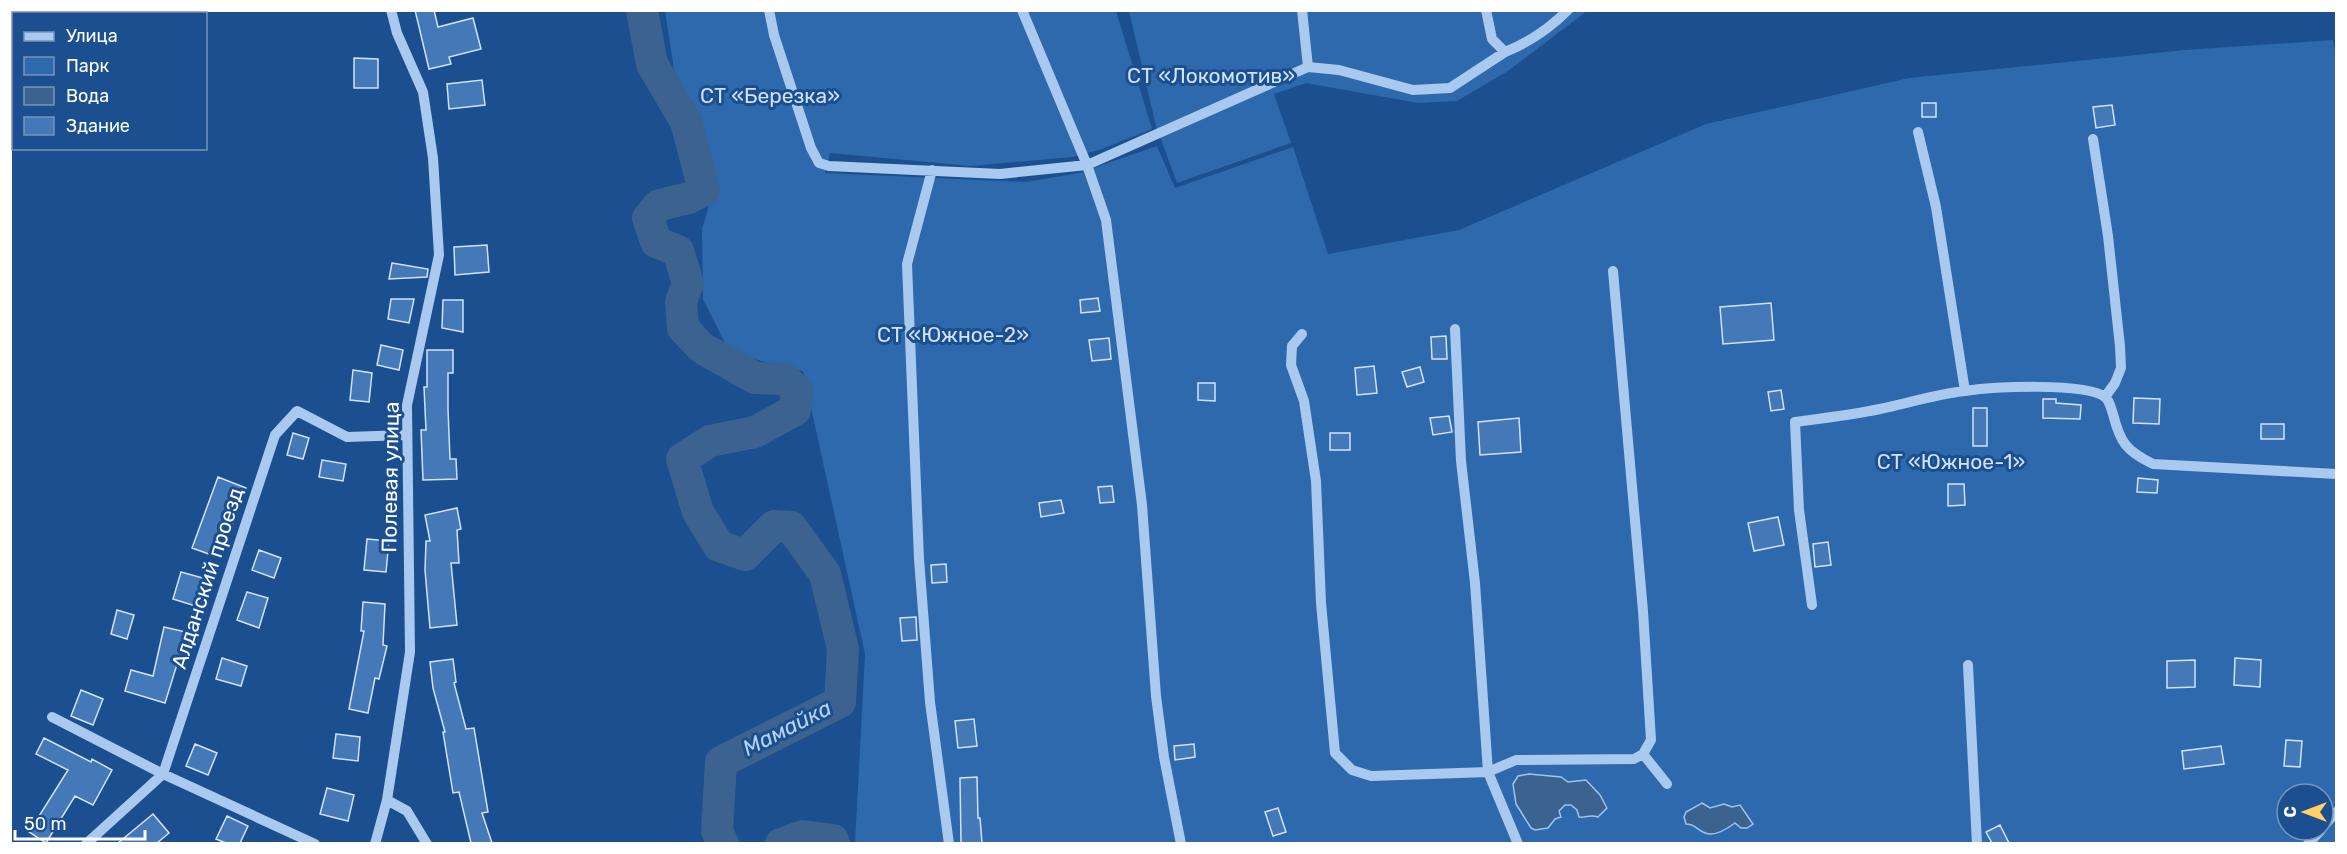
<svg xmlns="http://www.w3.org/2000/svg" width="2347" height="854" font-family="Rubik,sans-serif">
  <rect width="100%" height="100%" fill="#1b4f8f"/>
  <path fill="#2e69ad" fill-rule="evenodd" d="M665,11H1116L1152,129L1102,149L1073,157L970,166L830,153L825,173L1026,182L1079,173L1157,146L1175,188L1293,147L1328,254L1459,230L1706,124L1909,78L2185,50L2333,40L2336,59V843H855L865,654L803,371L730,353L703,299L702,229L714,188L676,82ZM2287,794H2323V830H2287Z
    M1129,11H1587L1508,71L1457,101L1418,103L1306,83L1274,94L1291,143L1177,183L1156,126Z"/>
  <path fill="#3c6290" stroke="#9cc4f0" stroke-width="1.5" d="M1529,774L1561,777L1568,782L1586,780L1600,795L1607,808L1598,817C1590,814 1586,818 1579,817L1577,810L1571,805H1565L1559,811L1561,817L1555,819L1548,828L1535,830L1531,828L1516,804L1513,784L1518,776Z
    M1702,803L1710,808L1724,804L1732,807L1740,805L1753,824L1747,828H1741L1735,823C1727,829 1713,838 1703,832C1696,829 1695,824 1686,824L1684,817L1686,812Z"/>
  <g fill="none" stroke-linecap="round" stroke-linejoin="round">
    <path stroke="#3c6290" stroke-width="32" d="M642,10L652,64L686,122L704,190L689,198L659,205L648,218L656,242L678,251L688,283L681,302L683,328L702,348L755,378L785,379L797,391L795,410L755,432L710,441L682,459L698,512L719,546L745,555L774,526L791,527L825,574L843,649L840,702L721,762L717,831L723,844
      M781,844L803,836L833,840L834,844"/>
  </g>
  <path fill="#4478b7" stroke="#cfe3fa" stroke-width="1.5" d="M415,10H434L438,27L473,18L481,49L449,57L451,64L429,69Z
    M354,58L378,59V88H354Z
    M482,80L485,105L449,109L447,84Z
    M1922,103H1936V117H1922Z
    M2112,105L2115,125L2096,128L2093,107Z
    M487,245L489,272L455,275L454,247Z
    M392,263L428,269L427,277L389,279Z
    M1098,298L1100,311L1081,313L1080,300Z
    M391,299H414L409,323L388,319Z
    M443,300H463V332L442,328Z
    M1771,303L1774,340L1723,344L1720,307Z
    M1446,336L1447,359H1432L1431,337Z
    M1109,338L1111,359L1092,361L1089,340Z
    M381,345L403,350L399,370L377,365Z
    M427,350H453V373H448V409L450,459H456L457,479L423,480L421,430H426L424,387H427Z
    M1374,366L1377,393L1357,395L1355,368Z
    M1420,367L1424,382L1407,387L1402,372Z
    M353,370L372,373L369,402L350,400Z
    M1198,383H1215V401L1198,400Z
    M1781,390L1784,409L1771,411L1768,392Z
    M2134,398L2160,399L2159,424L2133,423Z
    M2043,399H2056V403L2081,405L2080,419L2043,418Z
    M1973,408H1987V446H1973Z
    M1449,416L1452,432L1433,435L1430,418Z
    M1519,418L1521,452L1480,455L1478,422Z
    M2261,424H2284V439H2261Z
    M293,433L309,438L303,459L287,455Z
    M1330,433H1350V450H1330Z
    M322,460L346,464L343,481L319,477Z
    M218,477L246,488L220,558L192,548Z
    M2138,478L2158,480L2157,493L2137,492Z
    M1948,484H1964L1965,505L1948,506Z
    M1112,486L1114,502L1100,503L1098,487Z
    M1061,500L1064,513L1041,517L1039,503Z
    M457,508L461,529L457,530L459,563H451L457,625L430,628L425,570L426,541H430L425,515Z
    M1778,517L1784,545L1754,551L1748,523Z
    M367,539L389,541L386,572L364,570Z
    M1828,542L1831,565L1815,567L1813,544Z
    M259,550L281,558L274,578L252,570Z
    M946,564L947,582L932,583L931,565Z
    M181,572L210,580L202,608L173,599Z
    M247,592L268,598L259,628L237,620Z
    M363,602L385,604L383,645L387,646L379,679L375,678L368,713L349,709L364,631H361Z
    M117,610L134,615L127,639L111,634Z
    M916,617L917,640L902,641L900,618Z
    M164,627L190,633L183,662L178,661L165,703L125,691L131,670L153,676Z
    M222,658L247,666L241,686L216,679Z
    M2235,658L2261,660L2260,687L2234,685Z
    M453,659L456,682L454,683L466,729L474,728L488,812L482,813L492,843H471L459,792L453,793L443,732H445L433,688L430,662Z
    M2195,660V687L2167,688V661Z
    M81,690L103,699L93,725L71,716Z
    M974,719L977,746L958,748L955,721Z
    M336,734L360,737L358,761L333,758Z
    M44,738L91,762L92,759L112,770L93,805L75,796L46,843L29,832L68,770L36,754Z
    M2286,740L2302,741L2300,767L2284,766Z
    M195,744L217,753L208,775L186,766Z
    M1194,744L1195,757L1175,760L1174,746Z
    M2221,746L2224,764L2184,769L2182,751Z
    M977,777L978,818H980L982,843H961L960,778Z
    M327,788L354,795L348,821L320,814Z
    M1278,808L1286,832L1273,836L1265,812Z
    M153,814L169,833L157,843H118Z
    M227,816L248,826L240,843H226L216,839Z
    M2000,825L2009,843H1992L1986,832Z"/>
  <g fill="none" stroke-linecap="round" stroke-linejoin="round">
    <path stroke="#a9c9ee" stroke-width="10" d="M769,10L774,35L811,148L819,163L829,166L1000,174L1087,165L1308,67L1339,70L1413,90L1450,88L1505,52
      M1022,10L1087,165L1106,220L1142,505L1156,696L1164,757L1181,844
      M1302,10L1308,67
      M1486,10L1492,39L1505,52C1530,42 1549,29 1568,10
      M10,15L14,20
      M10,131L14,128
      M1918,132L1936,207L1965,391
      M2093,139L2108,236L2120,346L2121,368L2115,383L2105,397
      M932,170L907,264L919,559L930,702L949,844
      M1455,329L1461,461L1475,583L1488,772L1518,844
      M1302,334L1292,346L1291,365L1304,401L1316,481L1321,603L1335,753L1352,770L1371,776L1488,772L1516,760L1634,759L1643,754L1651,740L1643,611L1613,271
      M1812,605L1799,510L1795,422C1823,418 1852,415 1880,409C1908,403 1937,394 1965,391C1992,387 2085,382 2105,397C2110,401 2111,409 2113,414C2120,442 2126,451 2153,464L2336,474
      M1968,665L1977,844
      M52,717L163,774L315,844
      M1643,754L1667,784
      M387,800L407,811L427,844
      M2323,827L2336,812
      M86,844L163,774L275,435L297,411L347,437L406,435
      M375,844L387,800L410,652L407,405L439,255L433,158L423,92L397,33L391,10
      M2308,844L2321,830"/>
  </g>
  <g text-anchor="middle" dominant-baseline="central" stroke-width="6" stroke-linejoin="round" paint-order="stroke">
    <g font-size="21" fill="#cfe3fa" stroke="#1b4f8f">
      <text x="1211" y="75">СТ «Локомотив»</text>
      <text x="770" y="95">СТ «Березка»</text>
      <text x="953" y="334">СТ «Южное-2»</text>
      <text x="1951" y="461">СТ «Южное-1»</text>
    </g>
    <g font-size="21" fill="#fff" stroke="#1b4f8f">
      <text transform="translate(390 477) rotate(-89)">Полевая улица</text>
      <text transform="translate(207 578) rotate(-72)">Алданский проезд</text>
    </g>
    <g font-size="22" font-style="italic" fill="#b5d3f5" stroke="#1b4f8f">
      <text transform="translate(787 728) rotate(-27)">Мамайка</text>
    </g>
  </g>
  <rect width="2347" height="854" fill="none" stroke="#ffffff" stroke-width="24"/>
  <rect x="12" y="12" width="195" height="138" fill="#1b4f8f" stroke="#7695bc" stroke-width="1.5"/>
  <rect x="24" y="32" width="30" height="9" fill="#a9c9ee" stroke="#7695bc" stroke-width="1.5"/>
  <text x="66" y="42" font-size="18" fill="#ffffff">Улица</text>
  <rect x="24" y="57" width="30" height="18" fill="#2e69ad" stroke="#7695bc" stroke-width="1.5"/>
  <text x="66" y="72" font-size="18" fill="#ffffff">Парк</text>
  <rect x="24" y="87" width="30" height="18" fill="#3c6290" stroke="#7695bc" stroke-width="1.5"/>
  <text x="66" y="102" font-size="18" fill="#ffffff">Вода</text>
  <rect x="24" y="117" width="30" height="18" fill="#4478b7" stroke="#7695bc" stroke-width="1.5"/>
  <text x="66" y="132" font-size="18" fill="#ffffff">Здание</text>
  <g transform="translate(2305 812) rotate(270)"><circle r="28" fill="#1b4f8f" stroke="#7695bc" stroke-width="1.5"/>
  <path d="M0-4.5L10 22L0 15L-10 22Z" fill="#ffd166"/>
  <text y="-9" font-size="16" font-weight="bold" text-anchor="middle" fill="#ffffff">С</text>
  </g>
  <path d="M15 830v9h130v-9" fill="none" stroke="#ffffff" stroke-width="3"/>
  <text x="24" y="830" font-size="18" fill="#ffffff" stroke="#1b4f8f" stroke-width="4.5" paint-order="stroke">50 m</text>
</svg>
